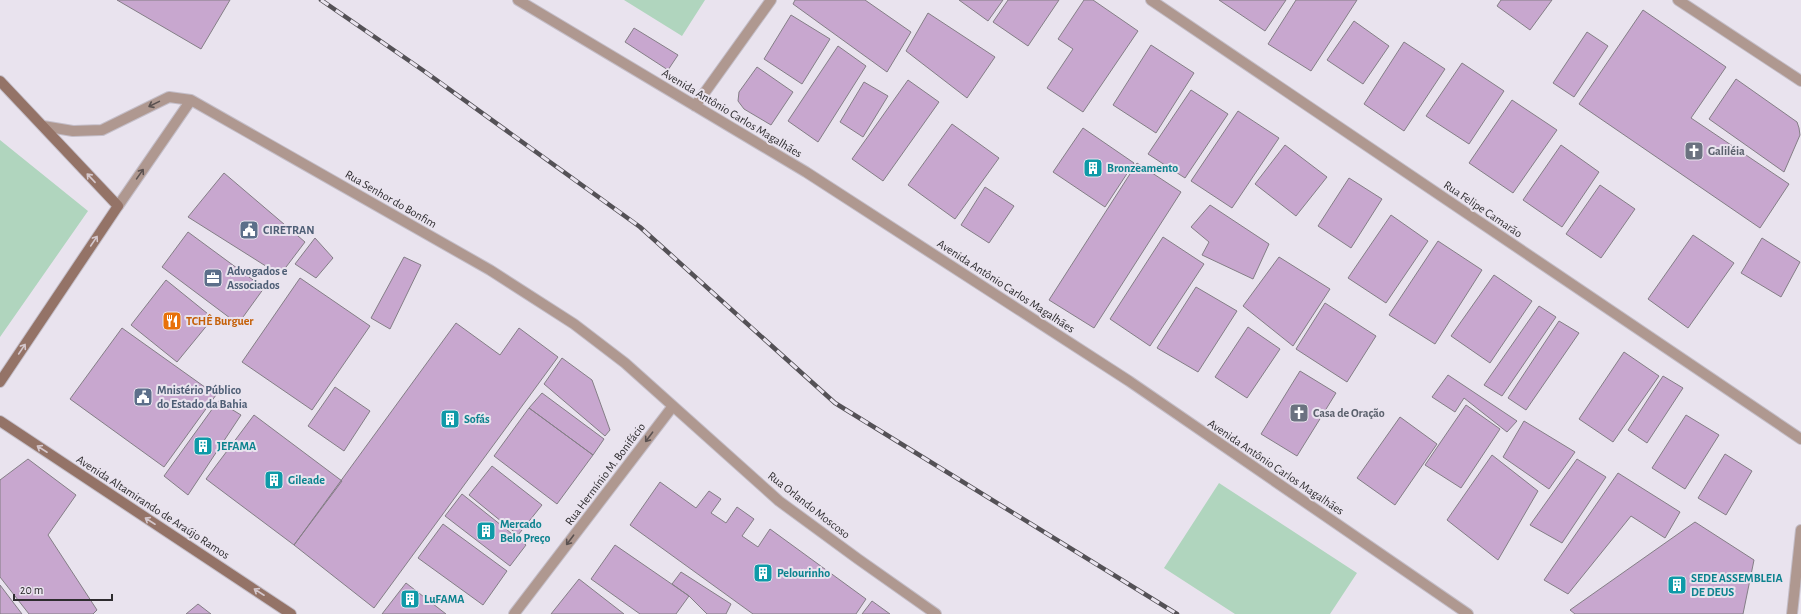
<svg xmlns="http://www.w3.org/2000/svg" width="1801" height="614" font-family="'Alegreya Sans',sans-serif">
  <rect width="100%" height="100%" fill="#e9e3ee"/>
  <path fill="#b0d5be" d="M624,0H705L682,36Z
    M0,140L88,211L0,337Z
    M1219,483L1357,573L1330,614H1235L1164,568Z"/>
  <path fill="#c8a7cf" stroke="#847e86" d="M117,0H230L201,49Z
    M795,0H865L911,32L887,72L793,4Z
    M959,0H1003L988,21Z
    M1008,0H1059L1028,46L993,22Z
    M1084,0H1093L1138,31L1083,112L1047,88L1073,49L1058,39Z
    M1219,0H1286L1265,31Z
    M1296,0H1357L1311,71L1268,44Z
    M1501,0H1552L1530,30L1497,6Z
    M1643,10L1726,67L1691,118L1789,184L1760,228L1579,104Z
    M928,13L995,57L967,98L906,51Z
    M791,15L830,39L802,84L764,59Z
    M1354,21L1389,46L1363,84L1327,60Z
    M634,28L678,55L668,70L625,42Z
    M1587,32L1608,46L1574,97L1553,83Z
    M1404,42L1445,69L1404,131L1364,104Z
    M1151,45L1194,73L1156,133L1113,105Z
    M838,46L866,66L818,142L788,121Z
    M1462,63L1504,91L1469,144L1426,116Z
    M757,67L793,92L771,125L744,109L738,101L739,92Z
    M1736,79L1797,122L1799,128L1800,135L1784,172L1709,119Z
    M908,80L939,102L883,181L852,159Z
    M864,82L888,96L863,137L840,122Z
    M1191,90L1228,114L1185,178L1148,154Z
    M1512,100L1557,130L1513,193L1469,163Z
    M1238,111L1279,138L1232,208L1191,181Z
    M952,124L999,158L955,219L908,185Z
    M1083,128L1134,163L1105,207L1053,172Z
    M1285,145L1327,177L1296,216L1255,184Z
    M1561,145L1599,172L1562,227L1523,200Z
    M1137,163L1181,192L1094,328L1049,300Z
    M224,173L305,242L280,275L188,217Z
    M1349,178L1382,199L1351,248L1318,226Z
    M1600,185L1635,209L1601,258L1566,234Z
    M985,187L1014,206L989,243L961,225Z
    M1210,205L1269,244L1253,279L1202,255L1209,242L1191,227Z
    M1391,215L1428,241L1386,303L1348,278Z
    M188,232L264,288L238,324L162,267Z
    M1693,235L1734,263L1688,328L1648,299Z
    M1163,237L1204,264L1150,346L1110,319Z
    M315,238L333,258L316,278L295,264Z
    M1762,238L1800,262L1781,297L1741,273Z
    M1438,241L1482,270L1435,344L1389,315Z
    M404,257L421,265L390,329L371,318Z
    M1279,257L1330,289L1293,346L1243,306Z
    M1494,275L1532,301L1490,363L1451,336Z
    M300,278L370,326L312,410L242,362Z
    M166,280L213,318L177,362L131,325Z
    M1196,287L1237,311L1198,372L1157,348Z
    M1325,303L1376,336L1347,382L1296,349Z
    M1539,306L1556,317L1502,396L1484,385Z
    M1559,321L1579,333L1526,410L1508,398Z
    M456,323L500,355L519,328L558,357L374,608L294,545Z
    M1248,327L1280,349L1247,398L1215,377Z
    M122,328L216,395L164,467L70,399Z
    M1624,352L1659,376L1613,442L1579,419Z
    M562,358L592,380L610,430L605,436L544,384Z
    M1300,371L1336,393L1297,456L1261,434Z
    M1448,375L1517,421L1507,432L1464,398L1455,412L1432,397Z
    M1663,376L1683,388L1647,443L1628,430Z
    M335,387L370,411L344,451L308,426Z
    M542,393L604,439L593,455L529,408Z
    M218,401L241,415L188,495L164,476Z
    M1466,405L1500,429L1461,488L1425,465Z
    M529,408L593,455L557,504L494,456Z
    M254,415L342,481L294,545L206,479Z
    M1686,415L1719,435L1685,489L1652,468Z
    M1400,417L1437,444L1395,505L1357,478Z
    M1524,421L1575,452L1549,489L1503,457Z
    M1725,454L1752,471L1726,515L1698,498Z
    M1492,455L1538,491L1498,560L1447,520Z
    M28,459L76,495L48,535L97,610L93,614H29L0,577V480Z
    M1577,459L1606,477L1562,543L1530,525Z
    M492,466L542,505L518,535L469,495Z
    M1618,473L1680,512L1665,538L1631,516L1568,594L1544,580Z
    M660,482L696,508L709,491L721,499L711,513L726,523L737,507L754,519L742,536L758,547L770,529L866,599L856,614H753L630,525Z
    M462,494L526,545L510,566L445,516Z
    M1695,522L1754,560L1743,614H1575L1570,610Z
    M443,524L507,571L483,605L418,558Z
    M615,545L689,596L676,614H640L591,579Z
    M681,572L731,604L726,614H707L689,596L672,584Z
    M579,579L624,614H551Z
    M406,583L446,614H382Z
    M0,585L22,614H0Z
    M872,601L890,614H862Z
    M198,604L211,614H186Z"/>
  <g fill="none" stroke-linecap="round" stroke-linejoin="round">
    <defs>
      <path id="street" d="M518,0L806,172L1129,381L1468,614
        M1151,0L1801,439
        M1678,0L1801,81
        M695,106L771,0
        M43,126L73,131L102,130L169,97L191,100L490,270L574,324L625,363L779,501L858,559L936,614
        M118,206L191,100
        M514,614L673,406
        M1792,614L1801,530"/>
      <path id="secondary" d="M0,81L118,206L0,382
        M0,421L291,614"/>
    </defs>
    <use href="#street" stroke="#c4bec8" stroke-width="12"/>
    <use href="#secondary" stroke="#c4bec8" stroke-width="12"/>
    <use href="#street" stroke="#af9890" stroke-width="10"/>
    <use href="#secondary" stroke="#947367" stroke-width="10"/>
    <defs>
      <path id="rail" d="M321,0L424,71L640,227L835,403L1177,614"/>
    </defs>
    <use href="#rail" stroke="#545156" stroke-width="4.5"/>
    <use href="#rail" stroke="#e9e3ee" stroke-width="3" stroke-dasharray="9" stroke-linecap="butt"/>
  </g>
  <defs><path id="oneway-shaft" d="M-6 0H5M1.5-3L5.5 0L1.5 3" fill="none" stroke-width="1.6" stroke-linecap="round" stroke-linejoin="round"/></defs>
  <g stroke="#5b5251">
    <use href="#oneway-shaft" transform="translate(154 104) rotate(154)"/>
    <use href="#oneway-shaft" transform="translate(140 174) rotate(-55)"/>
    <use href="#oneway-shaft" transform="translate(649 437) rotate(127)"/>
    <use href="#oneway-shaft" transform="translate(570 540) rotate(127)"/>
  </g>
  <g stroke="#d4c7cc">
    <use href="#oneway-shaft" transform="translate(91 178) rotate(-133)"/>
    <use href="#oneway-shaft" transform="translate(94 241) rotate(-56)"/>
    <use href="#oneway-shaft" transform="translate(22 349) rotate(-56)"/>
    <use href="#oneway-shaft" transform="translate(42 449) rotate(-147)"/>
    <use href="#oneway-shaft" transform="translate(150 521) rotate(-147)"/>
    <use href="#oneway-shaft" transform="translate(259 592) rotate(-147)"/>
  </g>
  <defs>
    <symbol id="church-square" viewBox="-11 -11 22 22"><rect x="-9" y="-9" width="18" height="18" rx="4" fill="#6b7280" stroke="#e9e3ee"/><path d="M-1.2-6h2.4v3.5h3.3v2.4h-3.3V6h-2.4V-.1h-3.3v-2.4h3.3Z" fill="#fff"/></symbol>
    <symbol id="building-square" viewBox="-11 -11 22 22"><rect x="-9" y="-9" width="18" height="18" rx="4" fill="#0f9aa8" stroke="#e9e3ee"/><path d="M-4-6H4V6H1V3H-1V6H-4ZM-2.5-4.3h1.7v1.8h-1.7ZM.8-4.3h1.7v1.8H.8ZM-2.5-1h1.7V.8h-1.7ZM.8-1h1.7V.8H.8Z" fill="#fff"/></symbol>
    <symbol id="civic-square" viewBox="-11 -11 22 22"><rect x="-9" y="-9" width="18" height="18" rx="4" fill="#5c6f8a" stroke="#e9e3ee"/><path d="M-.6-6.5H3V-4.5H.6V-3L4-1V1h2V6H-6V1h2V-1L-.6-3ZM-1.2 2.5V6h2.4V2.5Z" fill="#fff"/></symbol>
    <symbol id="office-square" viewBox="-11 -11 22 22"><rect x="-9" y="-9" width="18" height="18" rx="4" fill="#5c6f8a" stroke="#e9e3ee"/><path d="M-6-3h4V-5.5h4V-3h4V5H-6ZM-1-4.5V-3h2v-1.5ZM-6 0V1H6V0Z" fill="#fff"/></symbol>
    <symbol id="restaurant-square" viewBox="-11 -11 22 22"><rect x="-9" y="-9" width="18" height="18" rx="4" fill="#e8710a" stroke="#e9e3ee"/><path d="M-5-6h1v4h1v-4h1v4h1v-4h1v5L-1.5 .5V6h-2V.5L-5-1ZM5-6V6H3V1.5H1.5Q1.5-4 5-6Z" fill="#fff"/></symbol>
  </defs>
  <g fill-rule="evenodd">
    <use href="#church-square" x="1683" y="140" width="22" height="22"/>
    <use href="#building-square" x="1082" y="157" width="22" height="22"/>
    <use href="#civic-square" x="238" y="219" width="22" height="22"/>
    <use href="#office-square" x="202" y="267" width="22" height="22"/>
    <use href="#restaurant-square" x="161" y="310" width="22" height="22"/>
    <use href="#civic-square" x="132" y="386" width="22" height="22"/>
    <use href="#church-square" x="1288" y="402" width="22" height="22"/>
    <use href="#building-square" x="439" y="408" width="22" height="22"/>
    <use href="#building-square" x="192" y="435" width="22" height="22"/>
    <use href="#building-square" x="263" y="469" width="22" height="22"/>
    <use href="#building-square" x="475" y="520" width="22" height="22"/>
    <use href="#building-square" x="752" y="562" width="22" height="22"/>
    <use href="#building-square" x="1666" y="574" width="22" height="22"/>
    <use href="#building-square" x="399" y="588" width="22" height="22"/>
  </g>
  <g text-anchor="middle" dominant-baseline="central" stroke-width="4" stroke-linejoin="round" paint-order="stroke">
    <g font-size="12" fill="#2e2c2f" stroke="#e9e3ee">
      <text transform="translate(732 113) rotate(31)">Avenida Antônio Carlos Magalhães</text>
      <text transform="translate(391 199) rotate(30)">Rua Senhor do Bonfim</text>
      <text transform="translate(1483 209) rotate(34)">Rua Felipe Camarão</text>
      <text transform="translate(1006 286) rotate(33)">Avenida Antônio Carlos Magalhães</text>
      <text transform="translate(1276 467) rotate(34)">Avenida Antônio Carlos Magalhães</text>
      <text transform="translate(605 474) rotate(-53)">Rua Hermínio M. Bonifácio</text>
      <text transform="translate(809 505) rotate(38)">Rua Orlando Moscoso</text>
      <text transform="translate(153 507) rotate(33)">Avenida Altamirando de Araújo Ramos</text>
    </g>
    <g font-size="12" font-weight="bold" fill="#5b616d" stroke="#e9e3ee" text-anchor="start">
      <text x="1708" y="151">Galiléia</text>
      <text x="1313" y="413">Casa de Oração</text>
    </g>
    <g font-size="12" font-weight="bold" fill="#0d838f" stroke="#e9e3ee" text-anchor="start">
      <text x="1107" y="168">Bronzeamento</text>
      <text x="464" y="419">Sofás</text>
      <text x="217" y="446">JEFAMA</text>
      <text x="288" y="480">Gileade</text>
      <text x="500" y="524">Mercado<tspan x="500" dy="14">Belo Preço</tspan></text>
      <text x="777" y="573">Pelourinho</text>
      <text x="1691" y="578">SEDE ASSEMBLEIA<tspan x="1691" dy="14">DE DEUS</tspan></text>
      <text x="424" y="599">LuFAMA</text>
    </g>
    <g font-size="12" font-weight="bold" fill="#4e5e75" stroke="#e9e3ee" text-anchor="start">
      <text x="263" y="230">CIRETRAN</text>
      <text x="227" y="271">Advogados e<tspan x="227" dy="14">Associados</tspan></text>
      <text x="157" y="390">Mnistério Público<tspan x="157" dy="14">do Estado da Bahia</tspan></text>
    </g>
    <g font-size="12" font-weight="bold" fill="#c56008" stroke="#e9e3ee" text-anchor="start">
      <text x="186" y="321">TCHÊ Burguer</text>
    </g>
  </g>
  <path d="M14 594v6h98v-6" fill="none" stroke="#2e2c2f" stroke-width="2"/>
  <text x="20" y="594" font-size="12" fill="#2e2c2f" stroke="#e9e3ee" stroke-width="3" paint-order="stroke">20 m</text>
</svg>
